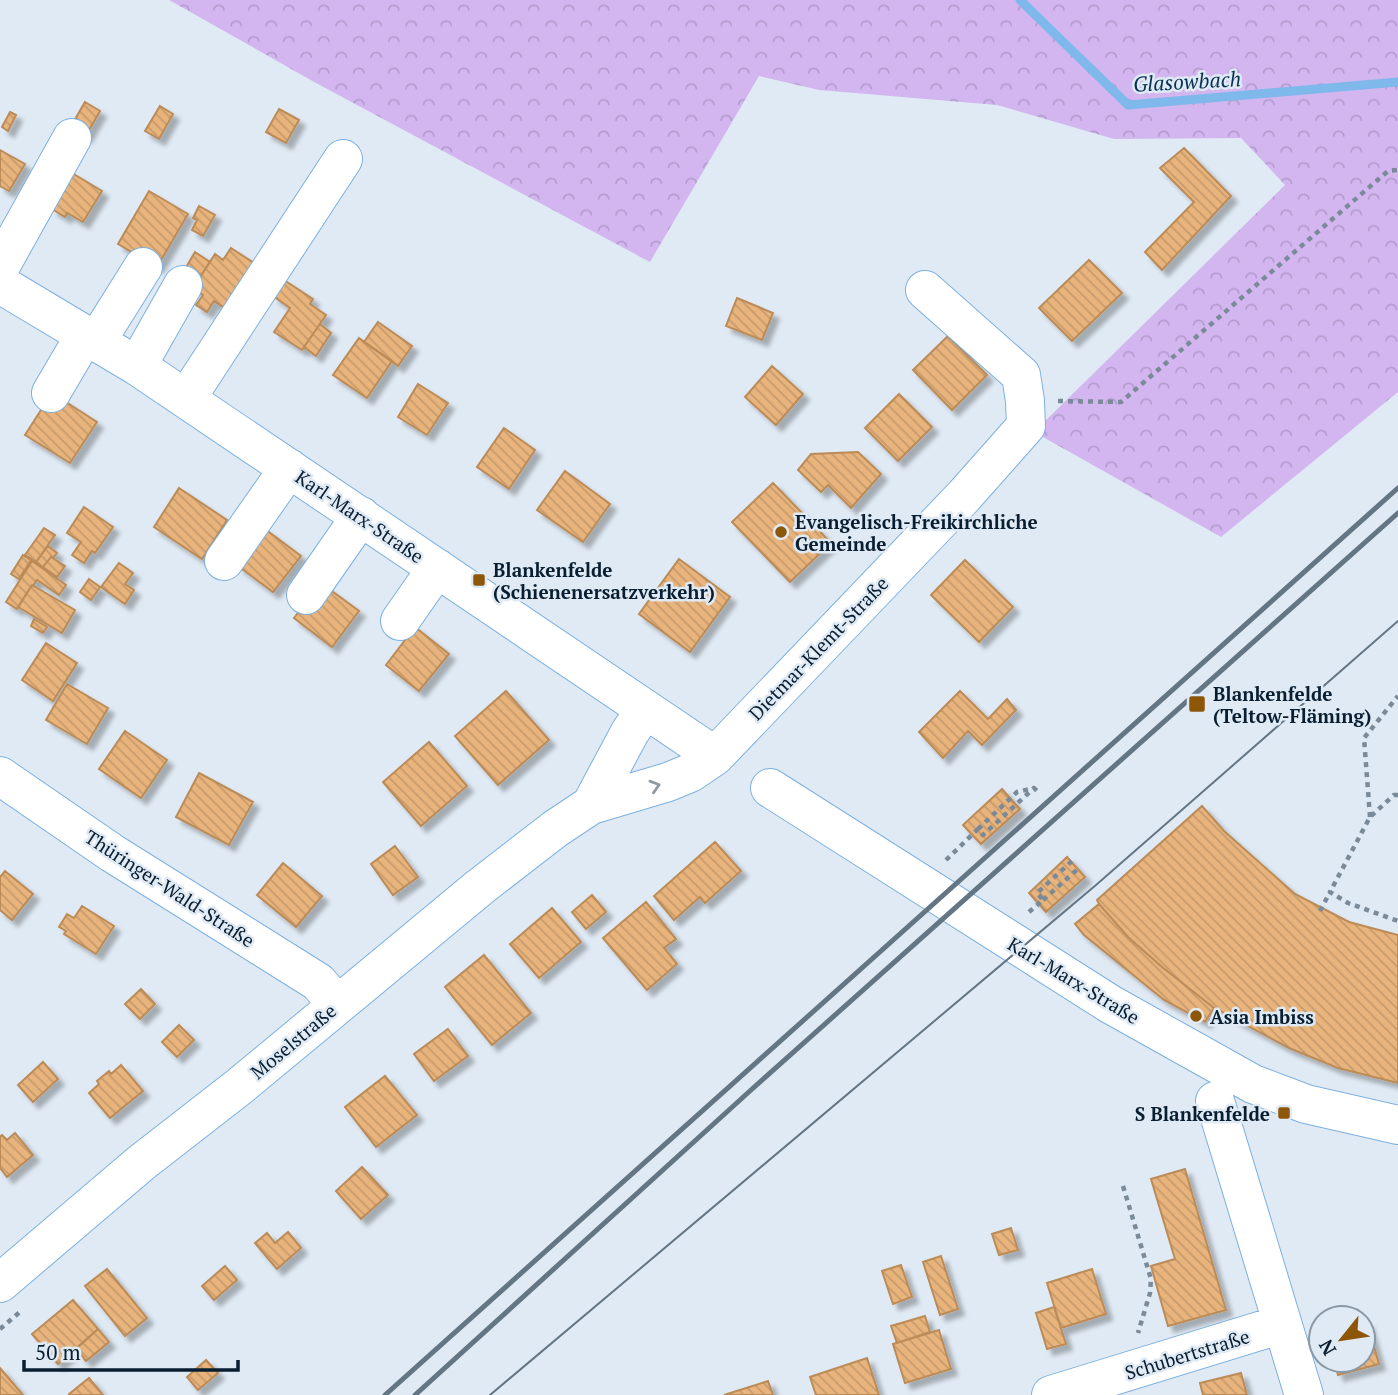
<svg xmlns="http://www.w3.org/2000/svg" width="1398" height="1395" font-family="'PT Serif',serif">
  <defs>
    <pattern id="forest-crowns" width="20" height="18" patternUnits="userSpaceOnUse" patternTransform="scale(1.75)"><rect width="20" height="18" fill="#d3b6f0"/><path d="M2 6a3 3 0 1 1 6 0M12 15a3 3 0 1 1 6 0" fill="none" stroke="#b49cce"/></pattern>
    <pattern id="building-back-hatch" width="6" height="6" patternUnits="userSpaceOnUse" patternTransform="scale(1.75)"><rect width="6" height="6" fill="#e9b47c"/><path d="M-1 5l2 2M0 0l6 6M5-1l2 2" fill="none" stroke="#c69a6c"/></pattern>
    <filter id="shadow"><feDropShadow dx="6" dy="6" stdDeviation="2" flood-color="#0004"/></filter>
  </defs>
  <rect width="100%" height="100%" fill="#e0eaf4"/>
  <path fill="url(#forest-crowns)" d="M169,0H1398V392L1221,537L1034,432L1285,185L1241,138L1114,139L997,105L819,90L759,76L650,262L316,83Z"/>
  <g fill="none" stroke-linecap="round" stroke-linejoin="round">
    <path stroke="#7fb8eb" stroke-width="9" d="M1020,0L1128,105L1398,82"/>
  </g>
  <path fill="url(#building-back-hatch)" stroke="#bb8b58" stroke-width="2" filter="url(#shadow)" d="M85,102L100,111L85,137L70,128Z
    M160,106L173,114L159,139L145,131Z
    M279,109L299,120L286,143L266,132Z
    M10,112L16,115L8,131L2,127Z
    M1184,148L1231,196L1162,270L1145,252L1194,202L1160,168Z
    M0,150L25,164L9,191L0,186Z
    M72,173L102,191L83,222L67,213L65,217L52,209Z
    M149,191L188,214L157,267L118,244Z
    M199,206L215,215L203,236L192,230L197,220L193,218Z
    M231,248L260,267L230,312L214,301L207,312L196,305L203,295L193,288L215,254L223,260Z
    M195,252L210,262L195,284L181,276Z
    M1089,260L1122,293L1072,341L1039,308Z
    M284,280L313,299L310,304L326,315L302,350L274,332L290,308L273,296Z
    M737,298L773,313L762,340L726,326Z
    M378,322L412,346L398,366L364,342Z
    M320,324L331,333L316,356L304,347Z
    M948,336L987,375L952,410L913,370Z
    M359,338L392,361L367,398L333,375Z
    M772,366L803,394L776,425L745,397Z
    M418,384L448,403L427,435L398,417Z
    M52,393L97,422L70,463L25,435Z
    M899,394L932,427L898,461L865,428Z
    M504,428L535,450L509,489L477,467Z
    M858,452L881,474L851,508L828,485L821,492L798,470L811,454Z
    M565,471L610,504L583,542L537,510Z
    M773,483L831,543L790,582L732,522Z
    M179,488L227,520L202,559L154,527Z
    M84,507L113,527L95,553L92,551L84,563L72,555L81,542L67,533Z
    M44,528L55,535L36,562L25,555Z
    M265,529L301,556L273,592L238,566Z
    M48,546L57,553L53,558L51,557L43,567L36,562Z
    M23,555L31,560L19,579L11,574Z
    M51,557L65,566L57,577L43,567Z
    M679,559L730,597L690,652L639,614Z
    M965,560L1013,607L979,642L931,595Z
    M32,561L66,585L59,595L37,580L33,586L32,585L17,609L6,602Z
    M119,563L133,573L125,584L134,590L125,604L101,587Z
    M89,579L100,587L91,600L80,592Z
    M321,583L359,611L332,647L294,618Z
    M32,585L75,610L62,633L18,607Z
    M34,619L47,627L43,633L31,626Z
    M415,627L449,654L419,691L386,665Z
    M46,643L77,663L53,701L22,680Z
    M67,684L108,708L87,744L46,720Z
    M506,691L549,740L498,785L455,736Z
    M960,691L988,719L1007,699L1016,710L982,745L968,731L943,758L919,732Z
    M125,731L167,760L141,798L99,769Z
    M429,742L467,786L421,826L383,782Z
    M199,773L253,802L229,845L176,817Z
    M1002,789L1020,809L981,844L963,825Z
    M1202,806L1224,831L1295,894L1349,922L1398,935V1083L1338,1068L1289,1048L1214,1008L1162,967L1128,937L1099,904L1097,900Z
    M715,842L741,871L705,903L700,897L674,920L654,896Z
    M395,846L418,877L393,895L371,864Z
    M1067,857L1085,877L1046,912L1029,893Z
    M283,863L322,896L296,927L257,895Z
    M5,871L33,894L12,920L0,910V877Z
    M592,895L606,912L586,929L572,912Z
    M646,902L676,939L664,948L677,964L647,990L603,938Z
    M1099,904L1128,937L1162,967L1214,1008L1205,1022L1164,1000L1084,935L1075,924Z
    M82,906L114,926L96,954L64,934L66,931L59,927L67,914L74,918Z
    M552,908L581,942L539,978L510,944Z
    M484,955L531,1013L492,1045L445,987Z
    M141,989L155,1004L140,1019L125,1004Z
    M179,1025L194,1040L177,1057L162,1042Z
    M448,1029L468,1056L434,1081L414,1054Z
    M43,1062L58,1079L33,1102L18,1085Z
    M121,1065L143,1091L110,1118L89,1093L99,1084L97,1081L109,1071L111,1074Z
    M385,1076L417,1115L376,1147L345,1107Z
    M15,1133L33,1155L7,1177L0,1168V1137L2,1135L7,1140Z
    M362,1167L388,1195L361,1219L336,1191Z
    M1185,1169L1226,1310L1168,1326L1151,1266L1175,1259L1151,1179Z
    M1011,1228L1018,1250L999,1255L992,1234Z
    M288,1232L301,1248L277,1269L255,1243L267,1233L275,1243Z
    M941,1256L958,1309L940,1315L923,1262Z
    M901,1265L912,1297L893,1304L882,1271Z
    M225,1266L237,1280L214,1300L202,1286Z
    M107,1269L147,1318L125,1336L85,1286Z
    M1092,1269L1106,1314L1061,1328L1047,1283Z
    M73,1300L98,1329L58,1364L32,1334Z
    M1054,1307L1066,1344L1047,1349L1036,1313Z
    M925,1316L930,1332L897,1343L891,1326Z
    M1367,1322L1379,1364L1338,1375L1334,1360H1363V1324Z
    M98,1329L109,1342L86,1361L76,1349Z
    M939,1330L951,1369L905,1383L893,1344Z
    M867,1358L879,1395H816L810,1377Z
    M206,1360L218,1373L198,1390L187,1377Z
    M0,1368L23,1395H0Z
    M1241,1373L1247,1395H1203L1200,1383Z
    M89,1378L103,1395H70L69,1394Z
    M768,1381L773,1395H724Z"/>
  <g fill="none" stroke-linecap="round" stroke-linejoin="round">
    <defs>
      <path id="minor" d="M0,267L72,138
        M0,284L137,366L715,756
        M96,342L143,267
        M137,366L183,285
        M51,393L85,335
        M186,399L343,159
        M224,561L289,468
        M306,595L361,516
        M400,621L437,568
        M0,776L112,853L318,982L337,1004
        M770,788L1110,1004L1253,1084L1306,1104L1398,1125
        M591,805L630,732L645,710
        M1215,1101L1304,1395
        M0,1283L141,1163L240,1086L480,887L555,829L591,805L668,782L690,773L715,756L964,496L1026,426L1025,401L1021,375L925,290
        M1051,1395L1282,1324"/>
    </defs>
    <use href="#minor" stroke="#7cb0e0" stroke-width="40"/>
    <path stroke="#7a8a98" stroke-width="4.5" stroke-dasharray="5 5" stroke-linecap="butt" d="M1058,401L1121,402L1388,171L1398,170
      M1398,795H1394L1370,817L1330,892L1348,903L1398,921
      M1370,817L1364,738L1398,696
      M978,829L1017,792L1034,788L1038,792
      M946,860L978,829L983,835L1034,788
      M1043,900L1079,868
      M1320,911L1330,892
      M1029,912L1043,900L1037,893L1072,861
      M1123,1186L1151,1279L1150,1293L1138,1333
      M0,1329L21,1311"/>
    <use href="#minor" stroke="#fff" stroke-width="38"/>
    <path stroke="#647584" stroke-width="2" d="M490,1395L1096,885L1398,621"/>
    <path stroke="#647584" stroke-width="5" d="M385,1395L1398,488
      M415,1395L751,1090L1398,513"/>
  </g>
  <defs><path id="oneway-chevron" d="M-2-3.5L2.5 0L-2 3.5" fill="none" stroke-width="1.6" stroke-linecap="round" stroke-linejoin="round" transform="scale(1.75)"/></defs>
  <use stroke="#909aa2" href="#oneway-chevron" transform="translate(655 786) rotate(-17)"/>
  <g fill="#8d5609" stroke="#e0eaf4" stroke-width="2.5">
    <circle cx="781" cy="532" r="7"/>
    <rect x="472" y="573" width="14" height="14" rx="3.5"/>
    <rect x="1188" y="695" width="18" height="18" rx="3.5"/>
    <circle cx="1196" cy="1016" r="7"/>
    <rect x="1277" y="1106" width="14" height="14" rx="3.5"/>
  </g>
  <g text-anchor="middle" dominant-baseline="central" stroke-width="5" stroke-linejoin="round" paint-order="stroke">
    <g font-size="19" fill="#091f31" stroke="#e0eaf4">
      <text transform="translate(360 516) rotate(34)">Karl-Marx-Straße</text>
      <text transform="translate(818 648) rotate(-46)">Dietmar-Klemt-Straße</text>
      <text transform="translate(170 888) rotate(33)">Thüringer-Wald-Straße</text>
      <text transform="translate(1074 980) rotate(31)">Karl-Marx-Straße</text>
      <text transform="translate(293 1041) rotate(-40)">Moselstraße</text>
      <text transform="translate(1187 1354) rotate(-17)">Schubertstraße</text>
    </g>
    <g font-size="19" font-weight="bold" fill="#091f31" stroke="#e0eaf4" text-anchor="start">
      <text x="795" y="521">Evangelisch-Freikirchliche<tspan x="795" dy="22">Gemeinde</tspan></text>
      <text x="493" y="569">Blankenfelde<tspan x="493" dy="22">(Schienenersatzverkehr)</tspan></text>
      <text x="1213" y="693">Blankenfelde<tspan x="1213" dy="22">(Teltow-Fläming)</tspan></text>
      <text x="1210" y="1016">Asia Imbiss</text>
      <text x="1270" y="1113" text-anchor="end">S Blankenfelde</text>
    </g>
    <g font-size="21" font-style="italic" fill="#073254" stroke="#e0eaf4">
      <text transform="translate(1187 81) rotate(-3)">Glasowbach</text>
    </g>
  </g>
  <g transform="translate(1342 1339) rotate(240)"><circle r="33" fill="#e0eaf4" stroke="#8a99a6" stroke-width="2"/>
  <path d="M0-5L12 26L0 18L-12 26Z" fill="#8d5609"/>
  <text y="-10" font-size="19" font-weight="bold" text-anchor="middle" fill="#091f31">N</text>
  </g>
  <path d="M24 1360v10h214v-10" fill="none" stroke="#091f31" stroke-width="3.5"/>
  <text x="35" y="1360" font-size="21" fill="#091f31" stroke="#e0eaf4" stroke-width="5" paint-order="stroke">50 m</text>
</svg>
